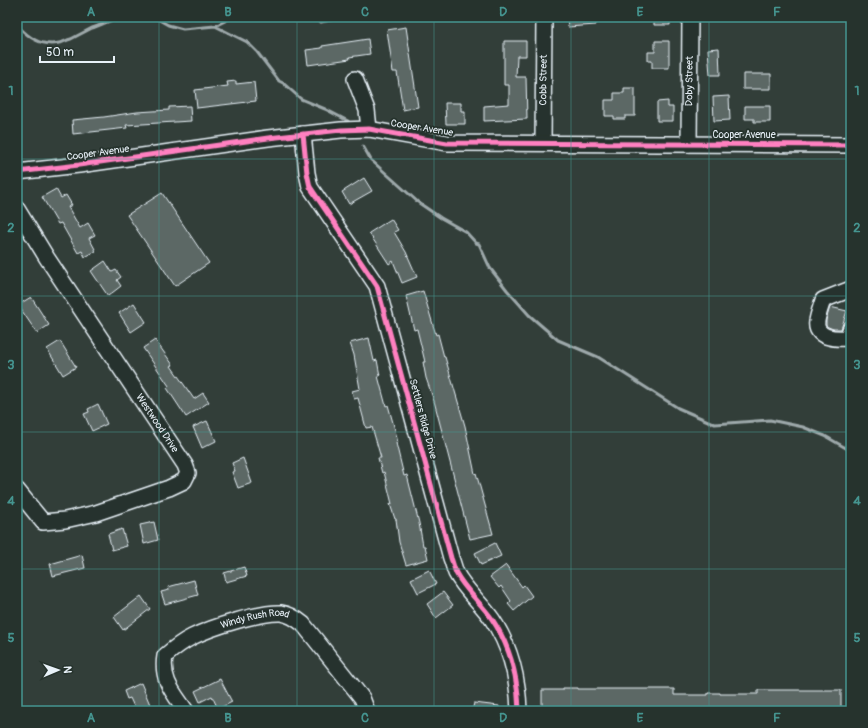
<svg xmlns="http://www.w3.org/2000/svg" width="868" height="728" font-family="Pangolin,sans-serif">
  <rect width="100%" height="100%" fill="#323e39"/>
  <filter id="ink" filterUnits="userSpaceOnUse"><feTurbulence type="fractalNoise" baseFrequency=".025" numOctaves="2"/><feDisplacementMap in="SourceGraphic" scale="8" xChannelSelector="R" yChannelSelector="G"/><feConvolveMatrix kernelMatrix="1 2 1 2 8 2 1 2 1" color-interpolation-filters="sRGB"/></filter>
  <g filter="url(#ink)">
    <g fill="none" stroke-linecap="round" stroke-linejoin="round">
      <path stroke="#9ea9ab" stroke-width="3" d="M154,17L168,25L183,29L215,26L233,17
        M314,17L321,22L335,19L338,17
        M17,25C28,37 41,47 59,43C63,43 66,40 71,39L92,28C97,27 113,19 120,17
        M215,26L247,42L257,52L279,81L283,83L301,99L325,109L348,121
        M363,146L371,160L419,203L441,218L466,232L476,243L479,244L490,268L507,290L529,315L558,340L598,357L678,408L715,424L770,420L803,427L825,436L851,451"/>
    </g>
    <path fill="#5c6865" stroke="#e8f1f8" d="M567,17H595L596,25L568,27Z
      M654,17H670V25H654Z
      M406,27L418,107L403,110L397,72H393L387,30Z
      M368,39L370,54L349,57L350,59L308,65L306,50L322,48V46Z
      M504,41H526V56H517L516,77H526L527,119L484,121V106L509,104V85H504Z
      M655,41H669V68H652V61H648V52H655Z
      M719,48L720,75H710L708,49Z
      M743,74H771V89H743Z
      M236,81V84L254,82L256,101L197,108L195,90L228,86L227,82Z
      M624,88H635V116H625V119H614V116H605V100H614V93H624Z
      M729,96L730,120L714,121L713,97Z
      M668,101V107H673V121H657V102Z
      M445,103H461V111H465V124H446Z
      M190,106L191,121L126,125L127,128L73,134L72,120L104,117L137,112L169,110V107Z
      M745,106H770V122H754V119H745Z
      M364,178L372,191L349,204L342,192Z
      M56,189L61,198L66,195L72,205L68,207L80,228L88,223L95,235L89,238L96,251L85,257L82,251L78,253L61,223L58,224L42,197Z
      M162,193L209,263L175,286L127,215Z
      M391,219L398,230L394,232L406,252L417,277L402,283L393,261L389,264L369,233Z
      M105,261L112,272L116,270L121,277L117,280L121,286L108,296L91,271Z
      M423,291L436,335L438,334L444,357H445L465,426L475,474L476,473L480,487L493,534L470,539L434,401L426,378L423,362H425L417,329L414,330L406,296Z
      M31,297L49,325L37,333L18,305Z
      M134,303L146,322L131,332L119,313Z
      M830,307L847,311L841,329H833L826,326V320Z
      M369,338L374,361L377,360L380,376H378L386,406L388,405L395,430L398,443H396L404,476L407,475L419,523L423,546H425L428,559L406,565L399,542L396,519H395L390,504H392L384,472L382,473L378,458H381L372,427L366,428L358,398L354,399L352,391L360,389L354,355L350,343Z
      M155,340L173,365L171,366L194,399L203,393L209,402L186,417L167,388L169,386L143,348Z
      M60,341L76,367L63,375L47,349Z
      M98,404L107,424L92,431L84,414L89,412L88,409Z
      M207,421L216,441L202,448L193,427Z
      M243,458L252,483L238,488L232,472L235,471L232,463Z
      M154,522L158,540L144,544L140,525Z
      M122,529L127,546L112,550L108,534Z
      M495,543L501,556L481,565L475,553Z
      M82,555L85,568L53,576L50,564Z
      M506,565L522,587L524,585L532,596L514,611L508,604L511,601L501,586L499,588L490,577Z
      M244,567L247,576L226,582L224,573Z
      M429,570L436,584L418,593L411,579Z
      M194,580L198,595L165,604L161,592L169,590L168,587Z
      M443,592L453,605L436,618L427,604Z
      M141,596L150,609L123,630L114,617Z
      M220,679L232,702L218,709L212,696L200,702L195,691Z
      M141,683L151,707L142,711H136L130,698L127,699L124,691Z
      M563,688H578V689H674V695H708V693H720V694H758V690H841V711H758V710L611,711V709H578V711H563V709H542V690H563Z
      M474,703L499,706V711H472Z"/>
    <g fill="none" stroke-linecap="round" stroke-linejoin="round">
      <defs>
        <g id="minor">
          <path d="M355,79L367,110L369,129"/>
          <path d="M303,134L307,173L310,187L377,286L451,558C453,563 454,568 456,573C465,590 481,603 492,619C511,647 518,678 519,711"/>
          <path id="s1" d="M543,143L544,17"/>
          <path id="s2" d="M689,144L690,17"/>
          <path d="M17,172L79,165L268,138L341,130L369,129L385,132L447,143L851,145"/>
          <path id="s3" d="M17,209L47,258L185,465L188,473L184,481L169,488L96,513L65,520L43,522L17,490"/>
          <path d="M851,289L823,300C821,307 818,314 817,321C814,338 835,339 847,338L851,328"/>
          <path id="s4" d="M186,711C173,692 161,680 165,656C173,649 182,642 192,637C212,627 260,612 281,613C289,614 297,619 303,624L362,698L367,711"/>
        </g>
      </defs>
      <use href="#minor" stroke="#e8f1f8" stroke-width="18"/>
      <use href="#minor" stroke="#26332d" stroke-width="15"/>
      <defs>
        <path id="cycleway" d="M303,134L307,173L310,187L377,286L451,558C453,563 454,568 456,573C465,590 481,603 492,619C511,647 518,678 519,711
          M17,172L79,165L268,138L341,130L369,129L385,132L447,143L851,145"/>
      </defs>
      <use href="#cycleway" stroke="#26332d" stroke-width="8"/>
      <use href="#cycleway" stroke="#ff80c0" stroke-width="5"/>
    </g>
  </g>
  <path fill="none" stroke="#459590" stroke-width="1" stroke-opacity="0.55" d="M159,17V711M297,17V711M434,17V711M571,17V711M709,17V711M17,159H851M17,296H851M17,432H851M17,569H851"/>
  <g text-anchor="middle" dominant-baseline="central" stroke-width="3.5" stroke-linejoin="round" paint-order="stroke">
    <g font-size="10" fill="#e8f1f8" stroke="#26332d">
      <text stroke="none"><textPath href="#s1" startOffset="63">Cobb Street</textPath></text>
      <text stroke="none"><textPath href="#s2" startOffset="63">Doby Street</textPath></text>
      <text transform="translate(422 128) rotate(9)">Cooper Avenue</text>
      <text x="744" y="135">Cooper Avenue</text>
      <text transform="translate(98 153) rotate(-8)">Cooper Avenue</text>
      <text transform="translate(423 419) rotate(75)">Settlers Ridge Drive</text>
      <text stroke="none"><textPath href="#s3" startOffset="256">Westwood Drive</textPath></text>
      <text stroke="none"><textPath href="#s4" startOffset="160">Windy Rush Road</textPath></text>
    </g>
  </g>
  <rect width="868" height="728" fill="none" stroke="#26332d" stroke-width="44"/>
  <g transform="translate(58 670) rotate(88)" stroke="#26332d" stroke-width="3" paint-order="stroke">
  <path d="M0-3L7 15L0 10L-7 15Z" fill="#e8f1f8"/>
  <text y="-6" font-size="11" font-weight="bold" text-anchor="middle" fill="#e8f1f8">N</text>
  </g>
  <path d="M40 56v6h74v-6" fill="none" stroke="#e8f1f8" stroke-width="2"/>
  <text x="46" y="56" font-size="12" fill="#e8f1f8" stroke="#26332d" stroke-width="3" paint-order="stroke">50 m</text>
  <rect x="22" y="22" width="824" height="684" fill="none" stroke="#459590" stroke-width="1.5"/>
  <g font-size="13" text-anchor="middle" font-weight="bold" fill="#459590">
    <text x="91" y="16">A</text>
    <text x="228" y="16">B</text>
    <text x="365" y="16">C</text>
    <text x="503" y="16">D</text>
    <text x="640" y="16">E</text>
    <text x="777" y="16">F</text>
    <text x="11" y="95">1</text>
    <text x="857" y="95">1</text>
    <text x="11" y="232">2</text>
    <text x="857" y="232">2</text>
    <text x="11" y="369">3</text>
    <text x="857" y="369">3</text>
    <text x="11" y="505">4</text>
    <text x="857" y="505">4</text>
    <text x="11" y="642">5</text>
    <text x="857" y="642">5</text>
    <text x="91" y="722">A</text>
    <text x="228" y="722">B</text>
    <text x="365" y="722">C</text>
    <text x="503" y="722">D</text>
    <text x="640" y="722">E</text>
    <text x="777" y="722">F</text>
  </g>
</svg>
